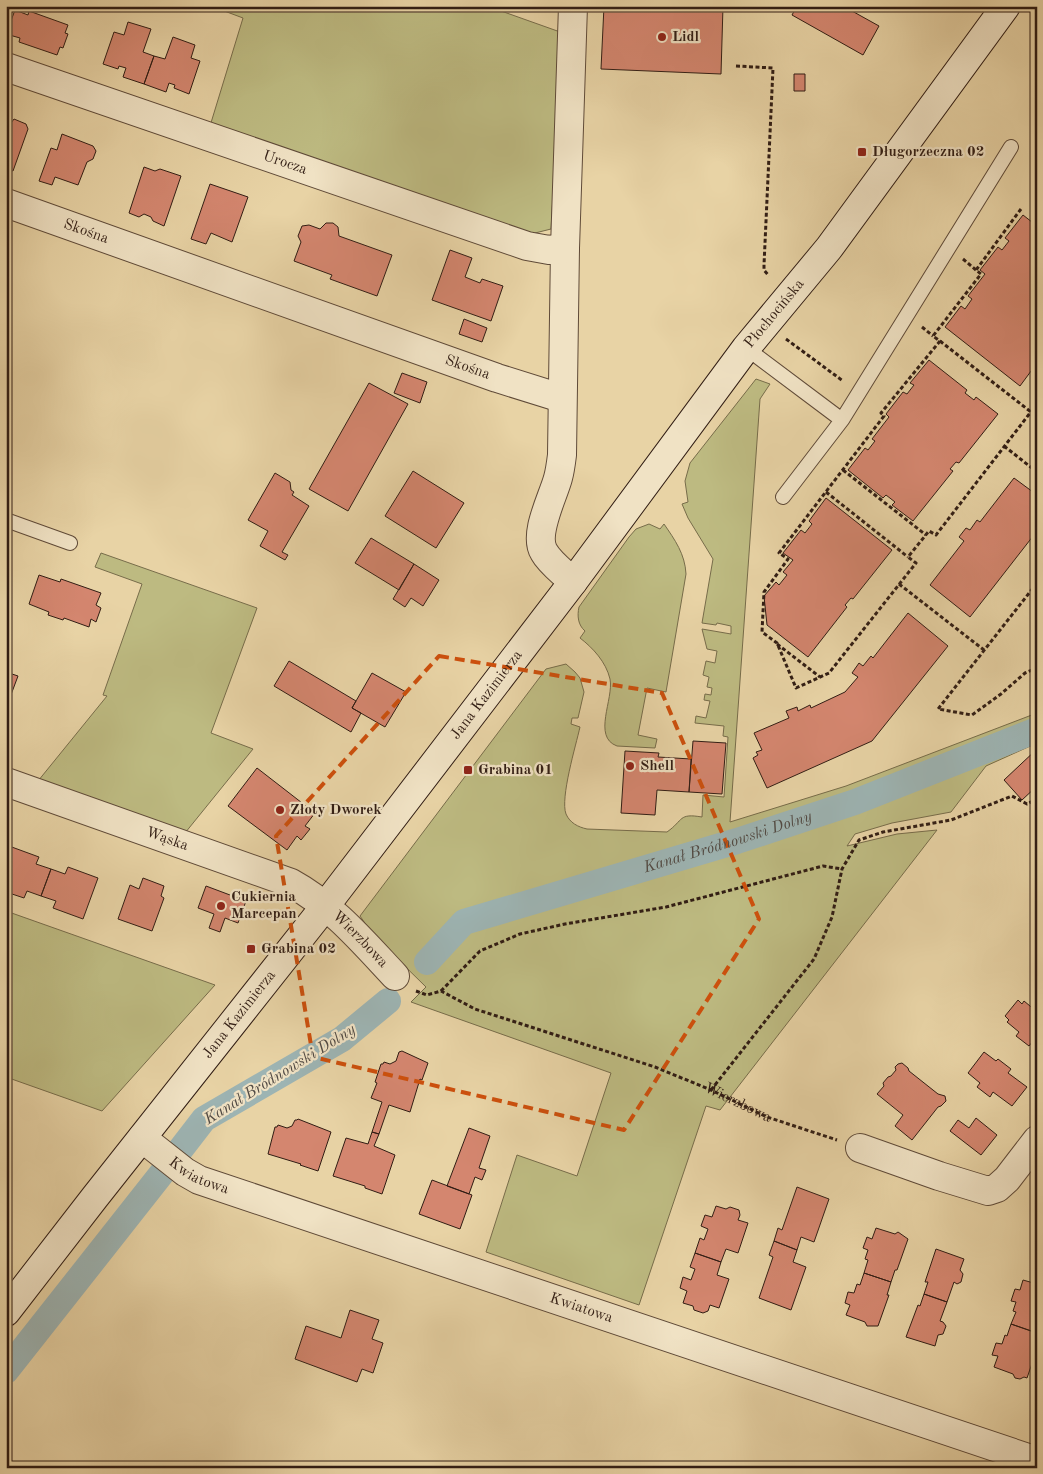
<svg xmlns="http://www.w3.org/2000/svg" width="1043" height="1474" font-family="'Old Standard TT',serif">
  <rect width="100%" height="100%" fill="#e8d3a5"/>
  <filter id="stains"><feTurbulence type="fractalNoise" baseFrequency=".004" numOctaves="4"/><feColorMatrix values="0 0 0 0 .2 0 0 0 0 .09 0 0 0 0 .02 0 0 0 .5 -.17"/></filter>
  <radialGradient id="worn" r=".72"><stop offset=".6" stop-color="#630" stop-opacity="0"/><stop offset="1" stop-color="#630" stop-opacity=".3"/></radialGradient>
  <path fill="#bdba81" stroke="#776c4a" d="M211,6H487L563,33L551,229L527,235L210,126L243,18Z
    M756,379L770,384L760,399L730,822L846,786L1037,713V743L986,766L951,812L892,823L855,834L847,846L897,834L937,830L720,1110L706,1106L639,1305L486,1252L517,1155L577,1176L611,1073L411,1002L426,987L373,935L360,916L546,669L566,664L575,672L580,678L584,692L578,718H572L571,724L580,727C576,745 560,798 566,814C570,823 578,827 587,829L667,832C684,820 678,813 702,817L703,795L724,797L728,737L723,736L724,726L695,723L696,716L706,718L710,701L704,700L705,694L711,695L712,688L707,687L709,677L703,675L706,661L715,663L717,651L707,649L702,629L731,634V626L717,623L716,625L702,623L713,559L688,518L682,504L688,502L685,481L690,463Z
    M649,524L660,529L664,524C675,540 685,554 686,574L666,692L647,688L638,735L657,739L655,748L617,746C592,737 614,699 610,679C606,662 593,648 580,638L585,631C578,625 577,616 579,607L629,537L636,529Z
    M101,553L257,608L211,733L253,749L185,833L38,781L107,696L103,695L142,584L95,567Z
    M6,911L215,985L102,1111L6,1077Z"/>
  <g fill="none" stroke-linecap="round" stroke-linejoin="round">
    <g stroke="#9db4b3" stroke-width="26">
      <path id="s1" d="M427,962L464,922L737,841L855,802L1037,730"/>
      <path d="M177,1154L204,1119L342,1039L388,1001"/>
      <path d="M6,1371L166,1168"/>
    </g>
  </g>
  <path fill="#d4866f" stroke="#311d14" d="M604,6H723L721,74L601,69Z
    M797,6H843L879,26L863,55L792,15Z
    M15,10L28,15L29,11L68,25L65,33L68,34L63,48L60,47L57,55L19,42L20,38L6,34Z
    M128,22L151,29L143,52L154,56L144,84L123,77L126,68L119,66L118,69L103,64L114,32L124,35Z
    M173,37L195,45L191,58L200,61L189,94L174,88L175,85L169,83L166,92L144,84L154,56L165,59Z
    M794,74H805V91H794Z
    M14,119L26,124L28,129L13,171L6,169V121L11,123Z
    M62,134L93,146L96,151L93,159L87,162L78,185L55,177L52,185L39,181L51,148L57,150Z
    M144,167L155,171L160,169L181,176L164,226L153,221L151,217L144,214L139,217L129,213Z
    M210,184L248,197L232,242L211,233L206,244L191,239Z
    M1023,215L1037,226V363L1020,386L945,327L961,306L965,309L972,299L968,296L985,274L980,270L998,247L1002,250L1009,241L1005,238Z
    M326,223H333L338,227L339,236L392,255L377,296L330,279L332,275L294,261L301,242L298,236L302,226L309,225L320,229Z
    M450,250L472,258L465,277L480,283L482,279L503,286L491,321L432,300Z
    M464,319L487,328L482,342L459,334Z
    M929,360L967,390L965,393L974,400L976,397L998,414L959,463L956,462L950,469L953,471L913,521L892,505L895,502L886,495L883,498L848,470L865,448L868,450L875,441L872,439L889,417L886,414L903,392L907,394L914,385L910,383Z
    M402,373L427,382L420,403L394,393Z
    M369,383L408,404L348,511L309,489Z
    M413,471L464,503L436,548L385,516Z
    M275,473L290,482L291,490L294,492L292,495L309,506L282,552L288,555L285,560L260,546L268,531L248,520Z
    M1014,478L1037,495V531L970,617L930,585L964,541L959,537L966,528L970,530L977,520L980,522Z
    M826,498L892,550L853,599L851,598L845,605L847,607L808,657L767,625L764,596L776,582L779,585L787,575L783,572L793,560L783,553L801,530L805,533L812,524L809,521Z
    M371,538L414,564L399,590L355,563Z
    M414,564L439,580L423,606L411,598L405,607L393,599Z
    M39,575L60,582L61,579L101,593L96,605L101,608L96,622L91,619L89,627L64,618L63,620L48,615L49,612L29,604Z
    M908,613L948,646L872,741L767,788L753,758L758,755L756,752L762,750L754,733L789,718L786,711L797,707L798,711L810,705L811,708L845,692L858,677L852,673L859,663L863,666L871,656L873,658Z
    M289,661L356,701L352,708L361,713L351,732L274,686Z
    M6,672L18,676L6,708Z
    M372,673L406,692L385,727L352,708Z
    M693,741L726,743L722,794L689,792Z
    M1037,749V786L1022,800L1004,780Z
    M625,751L659,753L658,757L691,759L689,792L657,790L655,815L621,813Z
    M257,768L315,813L305,826L310,829L301,840L297,836L287,850L228,806Z
    M9,846L39,857L36,864L51,869L41,896L27,891L24,898L6,892V853Z
    M68,867L98,878L83,919L53,908L56,901L41,896L51,869L65,874Z
    M143,878L164,886L161,896L164,898L152,931L118,919L130,885L139,889Z
    M206,886L246,901L238,923L225,918L220,932L209,928L214,914L198,908Z
    M1018,1000L1022,1004L1024,1001L1036,1011L1037,1009V1044L1033,1041L1029,1046L1016,1036L1019,1032L1007,1022L1009,1020L1005,1016Z
    M402,1051L428,1063L422,1080L420,1079L410,1112L389,1105L379,1134L372,1132L382,1102L371,1098L377,1083L375,1082L381,1064H383L384,1062L390,1064L396,1061L399,1052Z
    M984,1052L996,1061L998,1059L1011,1069L1008,1073L1027,1087L1012,1106L993,1092L990,1097L977,1087L980,1083L968,1073Z
    M902,1063L908,1068L909,1071L938,1094L945,1096L946,1101L941,1106L938,1107L912,1140L895,1126L903,1115L877,1094L884,1086L883,1083L888,1077L891,1076L896,1070L895,1067L898,1064Z
    M976,1118L997,1135L981,1155L950,1131L958,1120L969,1128Z
    M298,1119L331,1132L318,1171L300,1165L301,1164L268,1154L275,1127H277L278,1125L287,1128L292,1126L295,1120H297Z
    M469,1128L490,1136L479,1168L486,1170L482,1180L475,1177L469,1194L447,1186Z
    M372,1132L379,1134L374,1146L395,1155L382,1194L365,1188V1186L333,1176L346,1138L368,1144Z
    M432,1180L472,1195L460,1229L419,1214Z
    M797,1187L829,1199L814,1242L801,1237L797,1250L774,1241L778,1228L782,1230Z
    M716,1206L726,1209L730,1207L739,1210L740,1215L738,1220L748,1223L738,1253L726,1249L721,1262L695,1253L700,1238L704,1240L708,1229L701,1226L705,1215L712,1217Z
    M876,1228L895,1234L898,1232L908,1239L897,1270H895L891,1282L864,1273L868,1260L865,1259L868,1250L863,1248L867,1237L872,1239Z
    M774,1241L797,1250L793,1262L806,1267L791,1310L759,1298L773,1257L769,1255Z
    M936,1249L964,1259L960,1270L963,1274L961,1282L957,1284L954,1282L947,1302L924,1294L928,1282H925Z
    M695,1253L721,1262L717,1275L729,1279L719,1308L710,1305L708,1311L703,1313L694,1310L693,1306L683,1303L687,1291L680,1288L683,1277L691,1280L695,1269L690,1267Z
    M864,1273L891,1282L887,1295H889L878,1326H867L865,1322L846,1315L850,1305L845,1303L848,1292L854,1293L857,1284L860,1285Z
    M1023,1280L1037,1284V1333L1011,1324L1016,1312L1013,1311L1016,1302L1011,1301L1015,1289L1020,1290Z
    M924,1294L947,1302L940,1321L943,1322L946,1326L943,1334L938,1335L935,1346L906,1337L918,1305L920,1306Z
    M350,1310L379,1320L372,1339L383,1343L373,1373L362,1369L357,1382L295,1359L306,1326L341,1338Z
    M1011,1324L1037,1333L1035,1346H1037V1349L1027,1378L1024,1377L1020,1379L1015,1378L1013,1374L994,1367L998,1356L992,1355L996,1343L1002,1344L1005,1335L1007,1336Z"/>
  <g fill="none" stroke-linecap="round" stroke-linejoin="round">
    <defs>
      <path id="lane" d="M746,348L842,420
        M783,497L842,420L1011,147
        M6,520L70,543"/>
      <g id="street">
        <path d="M573,6L565,248L562,455C561,463 560,471 558,478C553,497 533,534 544,552C550,563 564,573 573,582"/>
        <path id="s3" d="M6,67L527,246L549,250L565,248"/>
        <path id="s4" d="M6,203L497,378L561,398"/>
        <path id="s5" d="M6,782L291,883C333,906 363,942 395,976"/>
        <path id="s6" d="M142,1138L185,1172L199,1180L1031,1459"/>
        <path d="M860,1148L939,1176L988,1191L997,1188L1007,1179L1037,1140"/>
      </g>
      <g id="secondary">
        <path id="s7" d="M6,1312L95,1197L326,905L573,582L746,348L829,248L1006,6"/>
      </g>
    </defs>
    <use href="#lane" stroke="#5f4a38" stroke-width="16"/>
    <use href="#street" stroke="#5f4a38" stroke-width="30"/>
    <use href="#secondary" stroke="#311d14" stroke-width="30"/>
    <g stroke="#311d14" stroke-width="3" stroke-dasharray="4 2.5" stroke-linecap="butt">
      <path d="M736,66L773,68L764,265V270L769,276"/>
      <path d="M1021,209L976,270L981,274L933,336L940,341L881,413L884,416L779,553L788,559L764,592L762,632L777,643L796,688L829,673L916,563L908,557L929,531L936,535L1037,404"/>
      <path d="M963,259L976,270"/>
      <path d="M922,327L933,336"/>
      <path d="M786,339L843,381"/>
      <path d="M940,341L1031,412"/>
      <path d="M1004,446L1037,472"/>
      <path d="M843,470L926,535"/>
      <path d="M826,492L908,557"/>
      <path d="M1037,583L938,709L972,715L1001,694L1025,673L1037,668"/>
      <path d="M899,584L984,650"/>
      <path d="M777,644L820,677"/>
      <path id="s2" d="M416,991L427,995L441,991L475,1009L655,1067L711,1090L767,1117L837,1140"/>
      <path d="M441,991L480,951L520,934L565,924L666,907L823,866L842,869"/>
      <path d="M711,1090L814,959L832,917L842,869L859,840L883,832L951,820L1012,796L1027,804L1037,799"/>
    </g>
    <use href="#lane" stroke="#f0e2c4" stroke-width="14"/>
    <use href="#street" stroke="#f0e2c4" stroke-width="28"/>
    <use href="#secondary" stroke="#f0e2c4" stroke-width="28"/>
  </g>
  <path fill="none" stroke="#cd500d" stroke-width="4" stroke-dasharray="10 6" stroke-linejoin="round" d="M439,656L662,693L759,919L624,1130L313,1057L276,836Z"/>
  <g fill="#8f2418" stroke="#f0e2c4" stroke-width="2">
    <circle cx="662" cy="37" r="5"/>
    <rect x="857" y="147" width="10" height="10" rx="2.5"/>
    <circle cx="630" cy="766" r="5"/>
    <rect x="463" y="765" width="10" height="10" rx="2.5"/>
    <circle cx="280" cy="810" r="5"/>
    <circle cx="221" cy="906" r="5"/>
    <rect x="246" y="944" width="10" height="10" rx="2.5"/>
  </g>
  <g text-anchor="middle" dominant-baseline="central" stroke-width="4.5" stroke-linejoin="round" paint-order="stroke">
    <g font-size="15" font-weight="bold" fill="#311d14" stroke="#f0e2c4" text-anchor="start">
      <text x="672" y="37">Lidl</text>
      <text x="872" y="152">Długorzeczna 02</text>
      <text x="640" y="766">Shell</text>
      <text x="478" y="770">Grabina 01</text>
      <text x="290" y="810">Złoty Dworek</text>
      <text x="231" y="897">Cukiernia<tspan x="231" dy="17">Marcepan</tspan></text>
      <text x="261" y="949">Grabina 02</text>
    </g>
    <g font-size="15" fill="#311d14" stroke="#f0e2c4">
      <text stroke="none"><textPath href="#s3" startOffset="295">Urocza</textPath></text>
      <text stroke="none"><textPath href="#s4" startOffset="85">Skośna</textPath></text>
      <text stroke="none"><textPath href="#s7" startOffset="1260">Płochocińska</textPath></text>
      <text stroke="none"><textPath href="#s4" startOffset="490">Skośna</textPath></text>
      <text stroke="none"><textPath href="#s7" startOffset="782">Jana Kazimierza</textPath></text>
      <text stroke="none"><textPath href="#s5" startOffset="171">Wąska</textPath></text>
      <text stroke="none"><textPath href="#s5" startOffset="392">Wierzbowa</textPath></text>
      <text stroke="none"><textPath href="#s7" startOffset="378">Jana Kazimierza</textPath></text>
      <text stroke="none"><textPath href="#s2" startOffset="344">Wierzbowa</textPath></text>
      <text stroke="none"><textPath href="#s6" startOffset="69">Kwiatowa</textPath></text>
      <text stroke="none"><textPath href="#s6" startOffset="474">Kwiatowa</textPath></text>
    </g>
    <g font-size="16" font-style="italic" fill="#514a44" stroke="#f0e2c4">
      <text stroke="none"><textPath href="#s1" startOffset="330">Kanał Bródnowski Dolny</textPath></text>
      <text transform="translate(280 1075) rotate(-32)">Kanał Bródnowski Dolny</text>
    </g>
  </g>
  <rect width="1043" height="1474" fill="none" stroke="#e8d3a5" stroke-width="25"/>
  <rect x="8" y="8" width="1028" height="1459" fill="none" stroke="#311d14" stroke-width="2.5"/>
  <rect x="12" y="12" width="1018" height="1449" fill="none" stroke="#311d14"/>
  <rect width="100%" height="100%" filter="url(#stains)"/>
  <rect width="100%" height="100%" fill="url(#worn)"/>
</svg>
